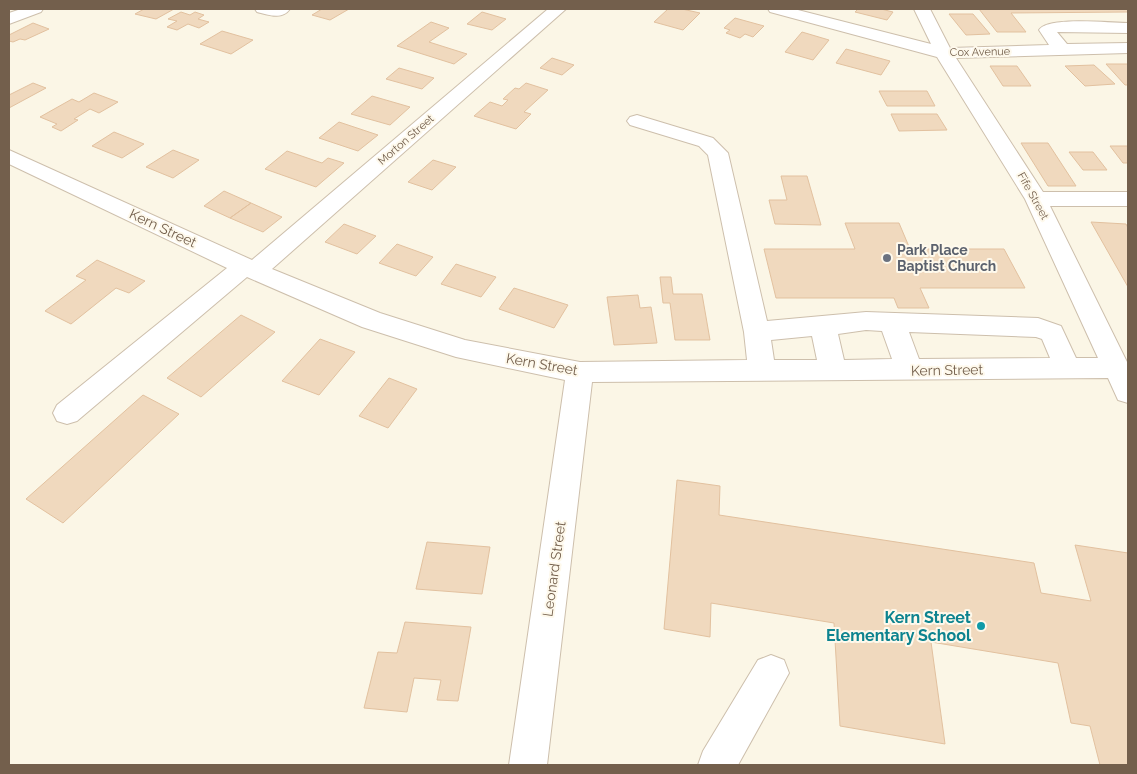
<svg xmlns="http://www.w3.org/2000/svg" width="1137" height="774" font-family="Raleway,sans-serif">
  <rect width="100%" height="100%" fill="#fbf6e6"/>
  <path fill="#f0d9be" stroke="#e2c19f" d="M144,9H174L156,19L135,14Z
    M322,9H349L330,20L312,15Z
    M668,9H682L700,13L683,30L654,22Z
    M858,9H881L893,12L887,20L855,12Z
    M979,9H1128V12L1011,13L1026,32H997Z
    M181,12L190,15L195,12L204,15L198,19L209,22L199,28L188,24L177,30L167,27L177,21L168,19Z
    M482,12L506,19L492,30L467,24Z
    M949,14H973L990,34L966,35Z
    M735,18L764,26L753,37L745,34L740,38L726,33L730,30L724,28Z
    M431,22L449,28L429,42L467,54L454,64L397,46Z
    M33,23L49,29L25,40L20,39L13,42L9,41V35Z
    M222,31L253,40L231,54L200,44Z
    M802,32L829,40L813,60L785,52Z
    M846,49L890,61L881,75L836,63Z
    M552,58L574,65L562,75L540,68Z
    M1106,64H1128V85H1125Z
    M1094,65L1115,84L1085,86L1065,66Z
    M990,66H1017L1031,86H1003Z
    M399,68L434,78L422,89L386,79Z
    M33,83L46,88L9,108V95Z
    M526,83L548,90L524,112L531,114L516,129L474,116L490,102L502,106L508,100L503,99L515,88L519,89Z
    M879,91H927L935,106H887Z
    M94,93L118,102L99,113L90,109L74,119L78,120L61,131L52,127L57,124L40,117L72,99L79,102Z
    M372,96L410,107L390,125L351,114Z
    M891,114H937L947,130L899,131Z
    M339,122L378,135L358,151L319,138Z
    M114,132L144,144L122,158L92,146Z
    M1021,143H1048L1076,186H1048Z
    M1110,146H1128V163H1123Z
    M173,150L199,160L173,178L146,167Z
    M287,151L322,163L328,158L344,163L316,187L265,169Z
    M1069,152H1093L1107,170H1083Z
    M433,160L456,167L432,190L408,182Z
    M781,176H807L821,225L775,224L769,200H787Z
    M224,191L251,203L230,218L204,206Z
    M251,203L282,217L263,232L230,218Z
    M1091,222L1126,224L1128,228V287Z
    M845,223H899L910,249H1004L1025,288H920L929,308H898L894,298H776L764,249H855Z
    M344,224L376,236L357,254L325,242Z
    M397,244L433,257L416,276L379,263Z
    M97,260L145,281L129,293L116,288L71,324L45,311L86,280L76,276Z
    M456,264L496,277L481,297L441,284Z
    M660,277H671L673,294H702L710,340H675L670,303H663Z
    M514,288L568,305L554,328L499,309Z
    M638,295L640,308L651,307L657,343L614,345L607,297Z
    M241,315L275,332L201,397L167,378Z
    M320,339L355,352L319,395L282,381Z
    M389,378L417,389L388,428L359,416Z
    M143,395L179,414L63,523L26,499Z
    M677,480L720,486L719,515L1034,563L1041,593L1091,601L1075,545L1128,553V765H1100L1090,726L1071,723L1058,663L931,642L945,744L840,726L834,623L711,603L710,637L664,629Z
    M427,542L490,547L482,594L416,589Z
    M405,622L471,627L458,701L437,700L441,680L414,678L407,712L364,708L378,652L397,653Z"/>
  <g fill="none" stroke-linecap="round" stroke-linejoin="round">
    <defs>
      <path id="minor" d="M21,9H43L41,12L9,24V13Z
        M255,9H290C282,20 269,15 257,12Z
        M548,9H566L272,269L380,313L465,340L580,362L747,360L744,332L708,155L699,146L630,125L627,121L630,117L637,115L713,138L728,153L767,321L866,312L1038,318L1061,326L1076,358H1098L1025,199L937,57L770,12L768,9H794L931,44L914,9H930L950,48L1049,45L1039,30C1048,16 1110,23 1128,23V33L1057,32L1067,44L1128,43V53L956,58L1043,192H1128V206H1050L1128,364V403L1118,400L1108,378L592,382L547,765H509L565,380L456,357L362,327L247,277L77,421L67,424L57,421L53,413L57,405L227,268L9,164V150L252,260ZM866,330L882,331L892,359L844,360L838,334ZM909,332L1036,337L1042,339L1050,358L919,359ZM812,336L817,360H774L771,340Z
        M771,655L784,660L789,673L738,765H698L703,751L758,660Z"/>
    </defs>
    <use href="#minor" stroke="#cdbfac" stroke-width="2"/>
    <use href="#minor" fill="#fff" fill-rule="evenodd"/>
  </g>
  <circle fill="#6b7280" stroke="#fef9ec" stroke-width="2" cx="887" cy="258" r="5"/>
  <circle fill="#0f9aa8" stroke="#fef9ec" stroke-width="2" cx="981" cy="626" r="5"/>
  <g text-anchor="middle" dominant-baseline="central" stroke-width="4" stroke-linejoin="round" paint-order="stroke">
    <g font-size="11" fill="#735f4c" stroke="#fef9ec">
      <text transform="translate(980 52) rotate(-1)">Cox Avenue</text>
      <text transform="translate(406 140) rotate(-41)">Morton Street</text>
      <text transform="translate(1033 196) rotate(61)">Fife Street</text>
    </g>
    <g font-size="14" fill="#735f4c" stroke="#fef9ec">
      <text transform="translate(163 228) rotate(25)">Kern Street</text>
      <text transform="translate(542 364) rotate(10)">Kern Street</text>
      <text transform="translate(947 370) rotate(-1)">Kern Street</text>
      <text transform="translate(554 569) rotate(-82)">Leonard Street</text>
    </g>
    <g font-size="14" font-weight="bold" fill="#5b616d" stroke="#fef9ec" text-anchor="start">
      <text x="897" y="250">Park Place<tspan x="897" dy="16">Baptist Church</tspan></text>
    </g>
    <g font-size="16" font-weight="bold" fill="#0d838f" stroke="#fef9ec" text-anchor="end">
      <text x="971" y="617">Kern Street<tspan x="971" dy="18">Elementary School</tspan></text>
    </g>
  </g>
  <rect width="1137" height="774" fill="none" stroke="#735f4c" stroke-width="20"/>
</svg>
